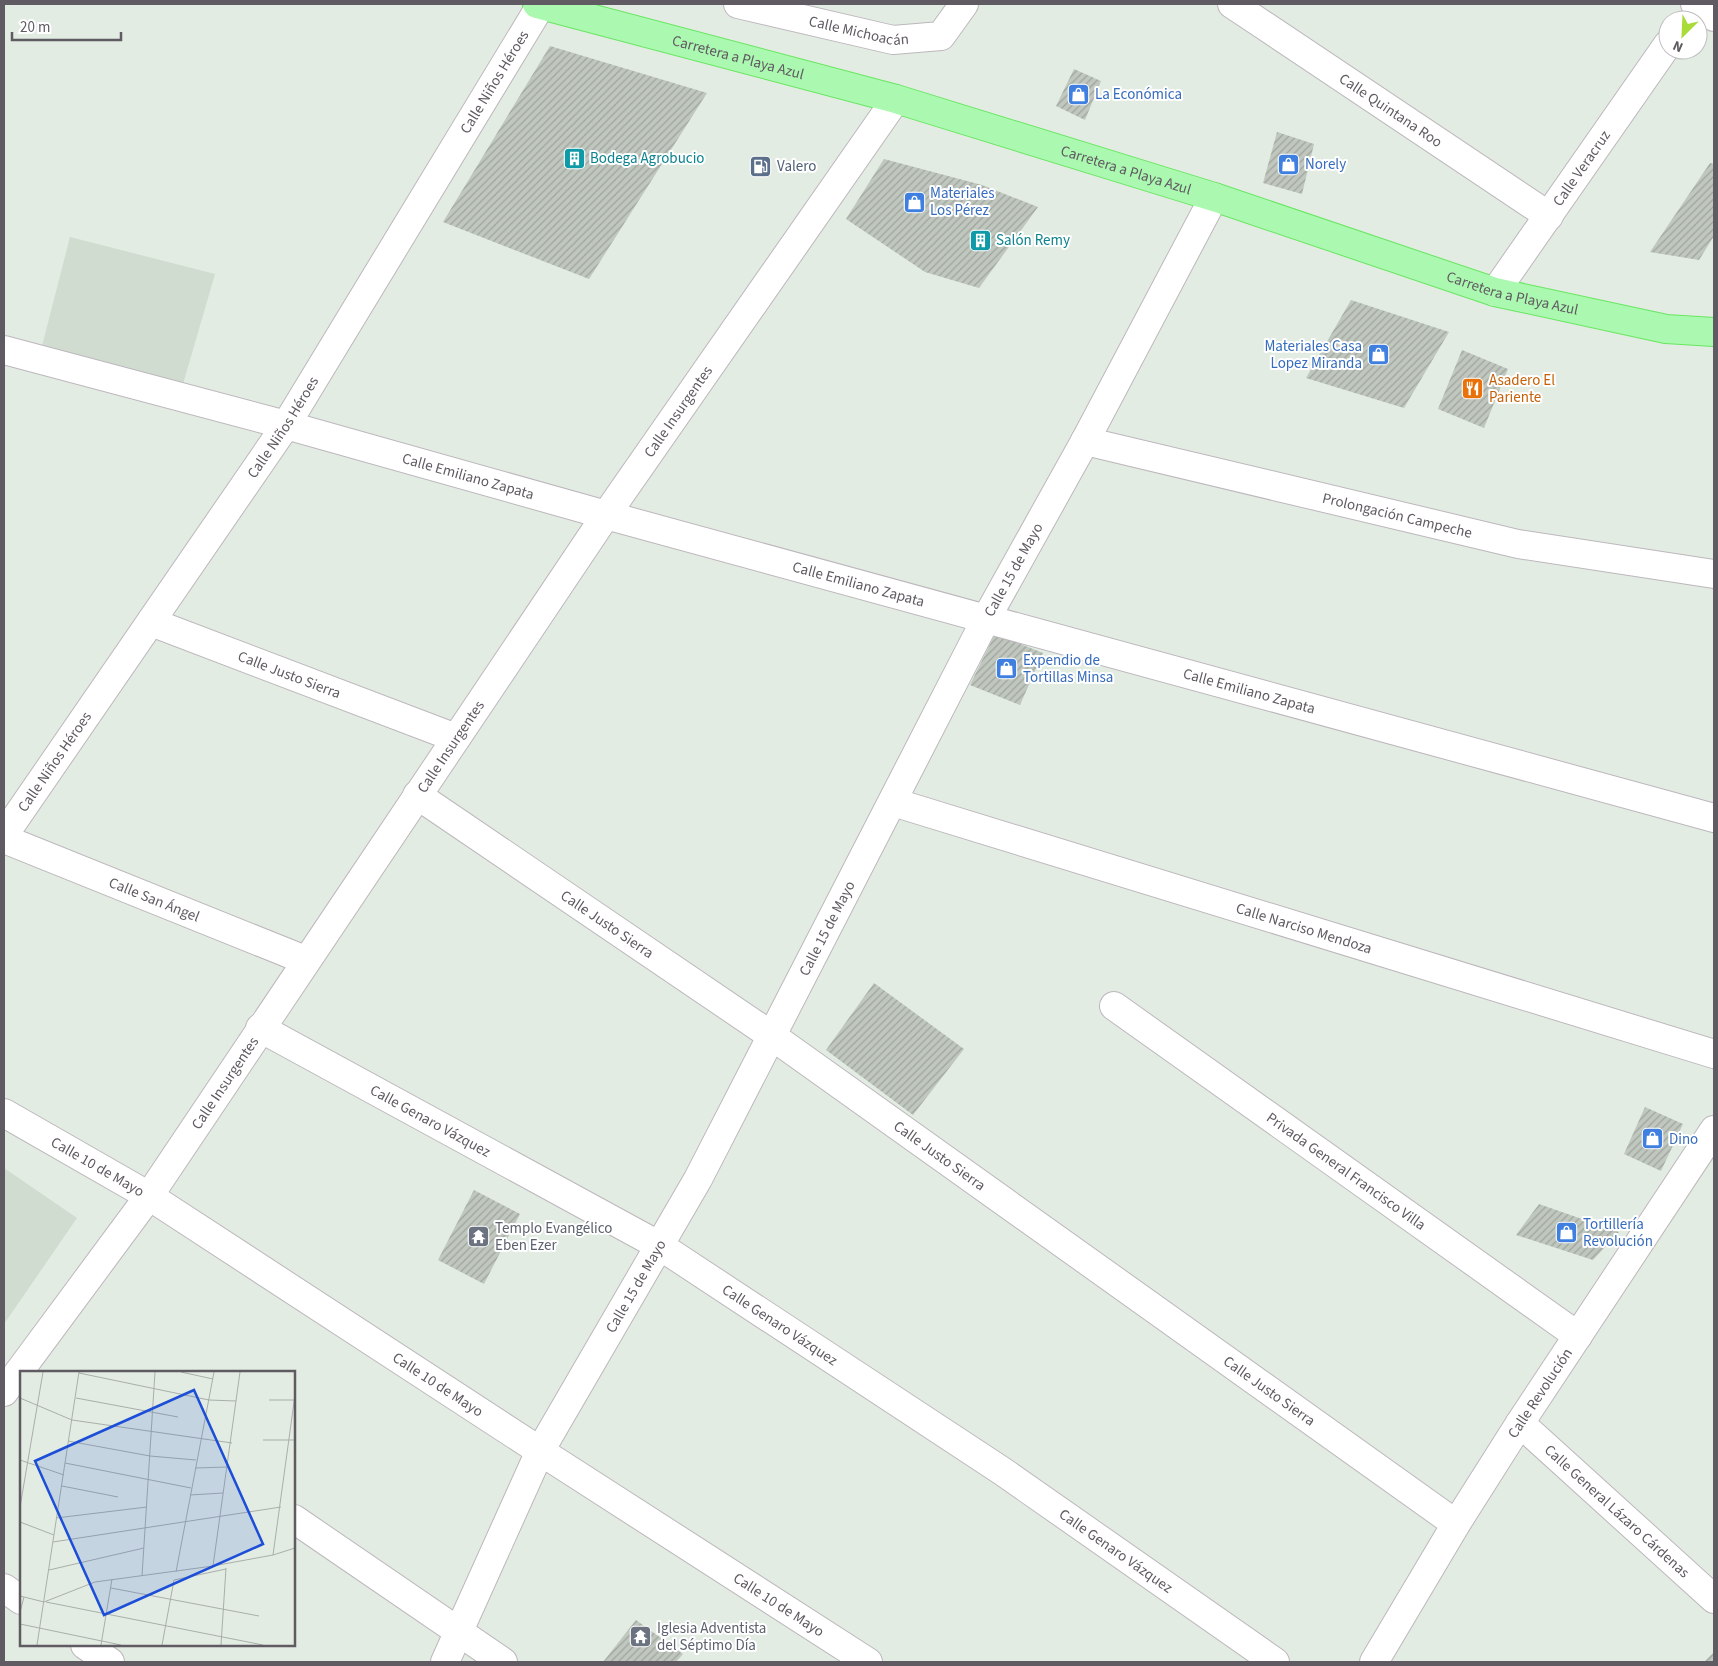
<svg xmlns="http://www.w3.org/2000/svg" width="1718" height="1666" font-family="'Source Sans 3',sans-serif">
  <defs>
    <pattern id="building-hatch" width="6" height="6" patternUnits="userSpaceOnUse" patternTransform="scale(1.25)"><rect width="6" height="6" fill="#c0c7be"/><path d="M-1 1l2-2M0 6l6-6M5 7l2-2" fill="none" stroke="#9fa59e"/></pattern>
  </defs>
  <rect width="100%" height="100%" fill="#e2ece2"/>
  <path fill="#d0dcd0" d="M70,237L215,274L183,384L41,350Z
    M4,1168L77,1218L4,1324Z"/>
  <path fill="url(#building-hatch)" d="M550,46L707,93L589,279L443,222Z
    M1074,69L1101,81L1085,120L1056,106Z
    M1277,132L1314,144L1302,194L1263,183Z
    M884,159L982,185L1038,207L979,288L925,272L846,219Z
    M1710,163L1714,164V236L1699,260L1650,252Z
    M1351,300L1449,332L1404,408L1306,378Z
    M1462,350L1508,369L1484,428L1438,409Z
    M995,634L1043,653L1020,705L970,685Z
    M874,983L964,1049L913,1115L826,1050Z
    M1645,1107L1683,1124L1661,1171L1624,1154Z
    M474,1190L520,1214L484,1284L438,1260Z
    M1539,1204L1619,1232L1593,1260L1516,1235Z
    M636,1620L683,1654L676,1662H603Z
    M1714,1652V1662H1704Z"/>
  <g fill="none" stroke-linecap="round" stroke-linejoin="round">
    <defs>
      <g id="minor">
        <path id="s1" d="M738,4L893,40L941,36L964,4"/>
        <path id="s2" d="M1232,4L1549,216"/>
        <path d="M1695,4L1714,17"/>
        <path id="s3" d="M1495,292L1668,44"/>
        <path id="s4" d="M4,350L286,425L606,515L1714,818"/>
        <path id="s5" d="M1085,441L1518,544L1714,574"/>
        <path id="s6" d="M151,622L456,738"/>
        <path id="s7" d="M417,795L772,1036L1456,1524"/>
        <path id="s8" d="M893,802L1714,1054"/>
        <path id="s9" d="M4,835L286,425L541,5"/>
        <path id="s10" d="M4,839L305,960"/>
        <path id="s11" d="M1114,1006L1578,1336"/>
        <path id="s12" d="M260,1028L660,1246L1002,1471L1275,1662"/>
        <path id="s13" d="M4,1113L149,1196L540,1451L868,1662"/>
        <path id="s14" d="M4,1392L149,1196L606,515L896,99"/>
        <path id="s15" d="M1520,1423L1714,1599"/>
        <path d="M294,1519L503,1662"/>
        <path d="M4,1588L21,1600"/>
        <path d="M85,1645L110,1662"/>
        <path id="s16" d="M445,1662L540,1451L698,1179L987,617L1085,441L1214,197"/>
        <path id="s17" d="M1374,1662L1456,1524L1520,1423L1714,1130"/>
      </g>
      <g id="major">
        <path id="s18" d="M537,4L896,99L1214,197L1495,292L1666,329L1714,332"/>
      </g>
    </defs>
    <use href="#minor" stroke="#bdb7bd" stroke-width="30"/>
    <use href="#major" stroke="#68e661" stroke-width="30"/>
    <use href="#minor" stroke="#fff" stroke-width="28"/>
    <use href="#major" stroke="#abf8b0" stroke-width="28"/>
  </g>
  <defs>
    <symbol id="shop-square" viewBox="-11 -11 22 22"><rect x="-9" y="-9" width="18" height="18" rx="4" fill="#3f7fe0" stroke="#fff"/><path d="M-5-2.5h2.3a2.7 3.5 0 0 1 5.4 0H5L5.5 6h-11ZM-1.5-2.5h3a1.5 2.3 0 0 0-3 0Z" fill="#fff"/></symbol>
    <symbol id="building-square" viewBox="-11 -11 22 22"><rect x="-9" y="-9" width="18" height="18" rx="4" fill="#0f9aa8" stroke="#fff"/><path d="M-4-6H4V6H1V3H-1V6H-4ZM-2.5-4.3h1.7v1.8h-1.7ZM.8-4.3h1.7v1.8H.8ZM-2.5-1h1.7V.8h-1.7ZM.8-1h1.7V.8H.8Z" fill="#fff"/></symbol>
    <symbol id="fuel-square" viewBox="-11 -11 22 22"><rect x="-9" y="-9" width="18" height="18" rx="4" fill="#5c6f8a" stroke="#fff"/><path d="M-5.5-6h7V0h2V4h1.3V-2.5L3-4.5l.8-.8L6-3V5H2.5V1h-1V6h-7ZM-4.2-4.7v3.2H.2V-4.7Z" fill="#fff"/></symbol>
    <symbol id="restaurant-square" viewBox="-11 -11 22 22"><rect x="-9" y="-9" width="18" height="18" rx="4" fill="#e8710a" stroke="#fff"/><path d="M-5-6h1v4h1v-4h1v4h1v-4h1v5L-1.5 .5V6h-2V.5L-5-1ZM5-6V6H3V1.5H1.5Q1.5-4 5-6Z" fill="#fff"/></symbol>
    <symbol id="temple-square" viewBox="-11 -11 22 22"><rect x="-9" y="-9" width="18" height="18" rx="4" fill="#6b7280" stroke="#fff"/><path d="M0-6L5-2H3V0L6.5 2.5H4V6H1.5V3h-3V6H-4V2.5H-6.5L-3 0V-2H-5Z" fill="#fff"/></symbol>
  </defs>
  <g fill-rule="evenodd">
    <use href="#shop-square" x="1066" y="82" width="25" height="25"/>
    <use href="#building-square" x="562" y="146" width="25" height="25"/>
    <use href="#shop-square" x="1276" y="152" width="25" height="25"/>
    <use href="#fuel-square" x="748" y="154" width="25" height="25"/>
    <use href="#shop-square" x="902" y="190" width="25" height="25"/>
    <use href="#building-square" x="968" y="228" width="25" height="25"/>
    <use href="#shop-square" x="1366" y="342" width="25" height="25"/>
    <use href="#restaurant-square" x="1460" y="376" width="25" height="25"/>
    <use href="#shop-square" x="994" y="656" width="25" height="25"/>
    <use href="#shop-square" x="1640" y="1126" width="25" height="25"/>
    <use href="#shop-square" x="1554" y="1220" width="25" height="25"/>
    <use href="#temple-square" x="466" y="1224" width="25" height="25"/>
    <use href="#temple-square" x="628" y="1624" width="25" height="25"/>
  </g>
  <g text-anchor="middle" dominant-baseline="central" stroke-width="4" stroke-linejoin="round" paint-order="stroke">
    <g font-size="15" fill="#605a62" stroke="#fff">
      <text stroke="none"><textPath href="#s1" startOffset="124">Calle Michoacán</textPath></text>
      <text stroke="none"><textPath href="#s18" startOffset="208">Carretera a Playa Azul</textPath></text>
      <text stroke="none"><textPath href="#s9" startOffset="899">Calle Niños Héroes</textPath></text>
      <text stroke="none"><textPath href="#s2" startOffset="191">Calle Quintana Roo</textPath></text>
      <text stroke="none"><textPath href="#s3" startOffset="151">Calle Veracruz</textPath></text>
      <text stroke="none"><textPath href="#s18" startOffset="612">Carretera a Playa Azul</textPath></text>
      <text stroke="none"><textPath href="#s18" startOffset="1018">Carretera a Playa Azul</textPath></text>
      <text stroke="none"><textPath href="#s14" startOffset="1190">Calle Insurgentes</textPath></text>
      <text stroke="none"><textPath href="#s9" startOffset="494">Calle Niños Héroes</textPath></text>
      <text stroke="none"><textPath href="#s4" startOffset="481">Calle Emiliano Zapata</textPath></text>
      <text stroke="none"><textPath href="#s5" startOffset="321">Prolongación Campeche</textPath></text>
      <text stroke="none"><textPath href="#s16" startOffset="1232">Calle 15 de Mayo</textPath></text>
      <text stroke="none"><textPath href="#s4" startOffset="886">Calle Emiliano Zapata</textPath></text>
      <text stroke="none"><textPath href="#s6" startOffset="148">Calle Justo Sierra</textPath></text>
      <text stroke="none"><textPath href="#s4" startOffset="1291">Calle Emiliano Zapata</textPath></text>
      <text stroke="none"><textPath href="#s14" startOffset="785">Calle Insurgentes</textPath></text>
      <text stroke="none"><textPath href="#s9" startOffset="89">Calle Niños Héroes</textPath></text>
      <text stroke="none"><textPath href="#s10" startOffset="162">Calle San Ángel</textPath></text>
      <text stroke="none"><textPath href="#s7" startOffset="230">Calle Justo Sierra</textPath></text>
      <text stroke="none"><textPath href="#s8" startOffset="430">Calle Narciso Mendoza</textPath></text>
      <text stroke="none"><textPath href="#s16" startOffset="828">Calle 15 de Mayo</textPath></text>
      <text stroke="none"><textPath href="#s14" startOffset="380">Calle Insurgentes</textPath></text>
      <text stroke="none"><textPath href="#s12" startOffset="194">Calle Genaro Vázquez</textPath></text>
      <text stroke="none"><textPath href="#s7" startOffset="635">Calle Justo Sierra</textPath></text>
      <text stroke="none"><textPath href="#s13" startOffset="108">Calle 10 de Mayo</textPath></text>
      <text stroke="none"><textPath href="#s11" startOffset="285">Privada General Francisco Villa</textPath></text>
      <text stroke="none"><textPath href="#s16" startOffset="422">Calle 15 de Mayo</textPath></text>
      <text stroke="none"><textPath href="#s12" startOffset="599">Calle Genaro Vázquez</textPath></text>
      <text stroke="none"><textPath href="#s13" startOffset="512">Calle 10 de Mayo</textPath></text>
      <text stroke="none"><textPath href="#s7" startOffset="1040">Calle Justo Sierra</textPath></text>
      <text stroke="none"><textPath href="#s17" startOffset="316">Calle Revolución</textPath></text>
      <text stroke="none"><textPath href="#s15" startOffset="131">Calle General Lázaro Cárdenas</textPath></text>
      <text stroke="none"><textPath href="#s12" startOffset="1004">Calle Genaro Vázquez</textPath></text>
      <text stroke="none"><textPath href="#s13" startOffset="918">Calle 10 de Mayo</textPath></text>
    </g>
    <g font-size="15" fill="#366cbe" stroke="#fff" text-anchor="start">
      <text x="1095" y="94">La Económica</text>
      <text x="1305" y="164">Norely</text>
      <text x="930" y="193">Materiales<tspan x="930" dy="17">Los Pérez</tspan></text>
      <text x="1362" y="346" text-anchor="end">Materiales Casa<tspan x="1362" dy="17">Lopez Miranda</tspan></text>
      <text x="1023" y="660">Expendio de<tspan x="1023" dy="17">Tortillas Minsa</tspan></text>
      <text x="1669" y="1139">Dino</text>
      <text x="1583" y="1224">Tortillería<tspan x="1583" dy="17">Revolución</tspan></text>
    </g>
    <g font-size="15" fill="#0d838f" stroke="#fff" text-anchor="start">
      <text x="590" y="158">Bodega Agrobucio</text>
      <text x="996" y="240">Salón Remy</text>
    </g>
    <g font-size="15" fill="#4e5e75" stroke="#fff" text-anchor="start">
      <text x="777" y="166">Valero</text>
    </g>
    <g font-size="15" fill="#c56008" stroke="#fff" text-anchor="start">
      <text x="1489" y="380">Asadero El<tspan x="1489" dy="17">Pariente</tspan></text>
    </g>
    <g font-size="15" fill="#5b616d" stroke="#fff" text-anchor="start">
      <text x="495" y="1228">Templo Evangélico<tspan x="495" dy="17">Eben Ezer</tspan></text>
      <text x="657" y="1628">Iglesia Adventista<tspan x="657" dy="17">del Séptimo Día</tspan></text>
    </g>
  </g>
  <g transform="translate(20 1371)">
    <rect width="275" height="275" fill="#e2ece2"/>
    <path fill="none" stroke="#aaaeab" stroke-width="1" d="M161,1L193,8M59,2L189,29L216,30M0,27L52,49L212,72M56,27L158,46M249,29H274M243,69H275M48,70L130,85L176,89M0,89L44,104M45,92L171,117M175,97L208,96M42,115L98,126M170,124L203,122M0,136L23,1M36,147L127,136M0,151L34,164M33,171L261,136M253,184L275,24M193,195L220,1M29,199L124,177M156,201L194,1M122,205L135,1M91,217L239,245M0,225L24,231L75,211L193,195L253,184L275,177M26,231L243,274M0,241L4,226M0,253L101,274M17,274L59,1M81,274L92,208M142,274L154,209L206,198M201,274L206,197"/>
    <path fill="#1d4ed8" fill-opacity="0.15" stroke="#1d4ed8" stroke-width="2.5" d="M174,19L243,173L84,244L15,90Z"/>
    <rect width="275" height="275" fill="none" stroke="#605a62" stroke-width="2.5"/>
  </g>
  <rect width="1718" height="1666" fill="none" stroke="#605a62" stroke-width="10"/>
  <g transform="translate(1683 35) rotate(204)"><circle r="24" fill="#ffffff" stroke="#bfbdc0"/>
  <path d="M0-4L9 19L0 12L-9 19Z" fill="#a9db39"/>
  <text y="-8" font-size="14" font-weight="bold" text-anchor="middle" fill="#605a62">N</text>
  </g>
  <path d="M12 32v8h109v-8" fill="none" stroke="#605a62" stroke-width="2.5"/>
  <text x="20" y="32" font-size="15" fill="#605a62" stroke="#ffffff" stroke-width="4" paint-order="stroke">20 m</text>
</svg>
